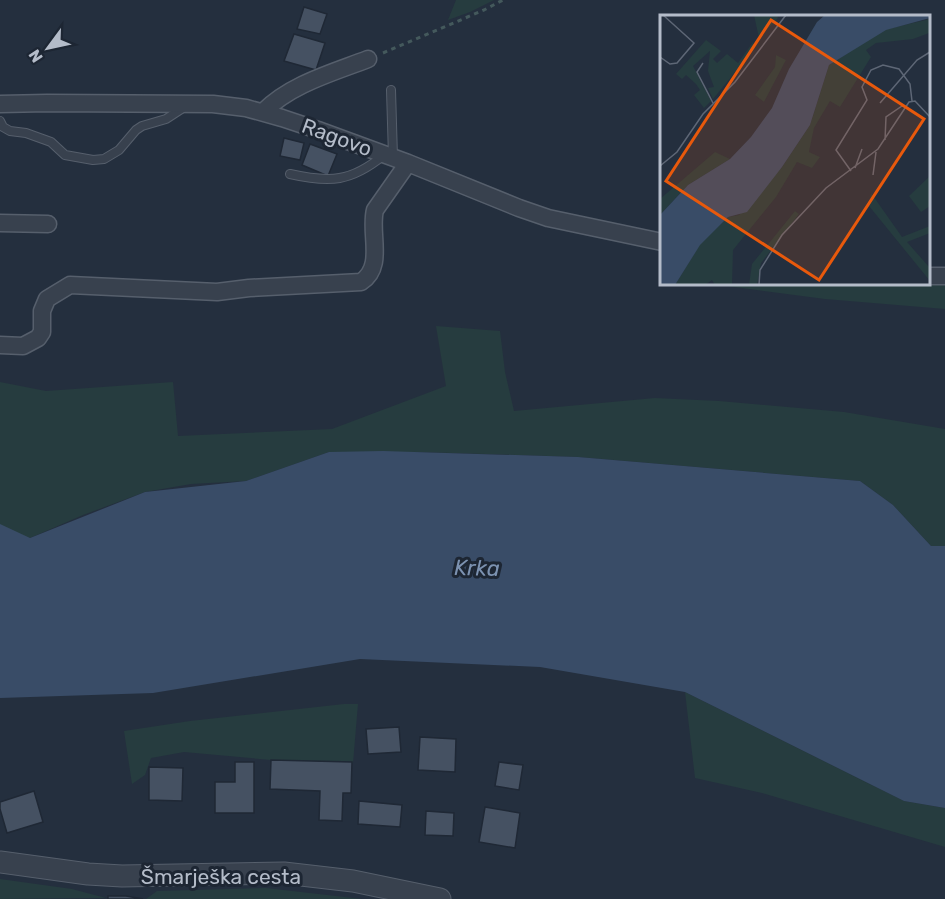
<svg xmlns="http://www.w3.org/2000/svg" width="945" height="899" font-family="Rubik,sans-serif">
  <rect width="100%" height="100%" fill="#242f3e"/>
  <path fill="#263c3f" d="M456,0H494L470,12L448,20Z
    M945,283V309L825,299L727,286V284Z
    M436,326L500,331L505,372L514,411L655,398L719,401L844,412L945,429V547L931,546L893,505L860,481L578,457L419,452H329L246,481L191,484L145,492L83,515L30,538L0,536V382L46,391L173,382L178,436L332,429L446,386Z
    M685,692L904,801L945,808V847L762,793L695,778Z
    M344,704H358L353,763L271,760L184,752L151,758L145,775L132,784L124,731L190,721Z
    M0,879L72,889L106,898L0,899Z
    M266,888L362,899H146L157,891Z"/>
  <path fill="#394c67" d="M383,451L578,457L860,481L893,505L931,546H945V808L904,801L685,692L540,667L360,659L153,693L0,698V524L30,538L145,492L246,481L329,452Z"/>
  <path fill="#455162" stroke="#1f2835" stroke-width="1.5" d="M304,7L327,14L320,34L297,29Z
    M294,34L325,43L316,70L284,61Z
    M284,138L304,143L300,160L280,156Z
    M310,144L337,154L328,176L302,165Z
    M399,727L401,752L368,754L366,729Z
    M420,737L456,739L455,772L418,770Z
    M271,760L352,762L351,793H343L342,821L319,820L320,791L270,789Z
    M235,762H254V813H215V782H235Z
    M499,762L523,765L519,790L495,786Z
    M149,767L183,768L182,801L149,800Z
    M34,791L43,822L7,833L0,809V802Z
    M359,801L402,805L400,827L358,824Z
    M485,807L520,813L515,848L479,842Z
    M426,811L454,813L453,836L425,835Z
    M108,896H126L143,899H108Z"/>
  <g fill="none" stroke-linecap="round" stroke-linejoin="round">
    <defs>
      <path id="service" d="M391,90L393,157
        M0,121L3,127L10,131L26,133L51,142L65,155L93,160L104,159L119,150L136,130L142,126L166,119L186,106
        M290,174C330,183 351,182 384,155"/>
      <path id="minor" d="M0,104L47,103L213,104L246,108L282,118L318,130L408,163L519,208L548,218L662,242
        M263,112C291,84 332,73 368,59
        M0,223L48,224
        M928,276H945
        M0,345L23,346L38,338L42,332V311L47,299L70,285L217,292L249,288L361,282C385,267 369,233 375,210L408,163"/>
      <path id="tertiary" d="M0,862L88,874L122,876L284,873L353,881L440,899"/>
    </defs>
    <use href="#service" stroke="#565f6c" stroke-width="10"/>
    <use href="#minor" stroke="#565f6c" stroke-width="19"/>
    <use href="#tertiary" stroke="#565f6c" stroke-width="23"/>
    <path stroke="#44595c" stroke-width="3" stroke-dasharray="4.5 4.5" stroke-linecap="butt" d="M383,53L484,10L503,0"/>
    <use href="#service" stroke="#38414e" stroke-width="8"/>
    <use href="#minor" stroke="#38414e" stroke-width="16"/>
    <use href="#tertiary" stroke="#38414e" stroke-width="21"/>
  </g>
  <g text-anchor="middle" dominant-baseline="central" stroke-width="6" stroke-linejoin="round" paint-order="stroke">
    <g font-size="21" fill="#b4bcc9" stroke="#1d2633">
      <text transform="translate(337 137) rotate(20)">Ragovo</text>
      <text x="221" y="876">Šmarješka cesta</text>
    </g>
    <g font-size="22" font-style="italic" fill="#7c92b1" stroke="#1d2633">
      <text transform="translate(477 568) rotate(1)">Krka</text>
    </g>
  </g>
  <g transform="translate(660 15)">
    <rect width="270" height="270" fill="#242f3e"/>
    <path d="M94,0H117L118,3L99,23ZM270,4L269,18L253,24L216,28L206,35L211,42L180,92L170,86L154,113L149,137L160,142L152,153L137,147L116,182L73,235L72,270H55L52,265L45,270H15L40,229L68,202L79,200L122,152L150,110L169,50L223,15ZM46,25L61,36L53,44L57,48L67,39L78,48L93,27L95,33L53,84L48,73L54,72L48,56L50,36L33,51L51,86L44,93L34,80L40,75L36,69L26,60L22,64L16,59ZM116,40L126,45L104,87L95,80L115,52ZM55,137L70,144L28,170L0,200V184ZM270,161V191L261,197L249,181ZM211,178L242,222L270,211V218L247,227L270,253V266L209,191ZM135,196L139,199L101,248L97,270H89L92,249Z" fill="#263c3f"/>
    <path d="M165,0H270V3L226,15L169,50L150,110L122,152L87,197L68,202L40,230L15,270H0V200L28,170L70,144L91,122L112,93L129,54L157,7Z" fill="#394c67"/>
    <path fill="none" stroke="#5e6776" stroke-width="1.5" d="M0,42L10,49L17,48L34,28L3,0M43,48L37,57L53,88M220,88L257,45L270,37M225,125L226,102L242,91L246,92M0,151L17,137L43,99L75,67L126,0M195,153L202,134M191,156L176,135L207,85L202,72L211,55L223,50L239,54L250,69L252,86M213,160L216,137M99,270L100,255L122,220L166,173L218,134L249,87L255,86L270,102"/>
    <path fill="#e8590c" fill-opacity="0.15" stroke="#e8590c" stroke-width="3" d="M111,5L264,104L159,265L6,166Z"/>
    <rect width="270" height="270" fill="none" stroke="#b4bcc9" stroke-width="3"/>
  </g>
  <g transform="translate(48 48) rotate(237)" stroke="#1d2633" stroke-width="4.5" paint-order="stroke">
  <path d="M0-4.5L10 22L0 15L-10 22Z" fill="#b4bcc9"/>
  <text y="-9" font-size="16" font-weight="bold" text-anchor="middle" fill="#b4bcc9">N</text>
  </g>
</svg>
